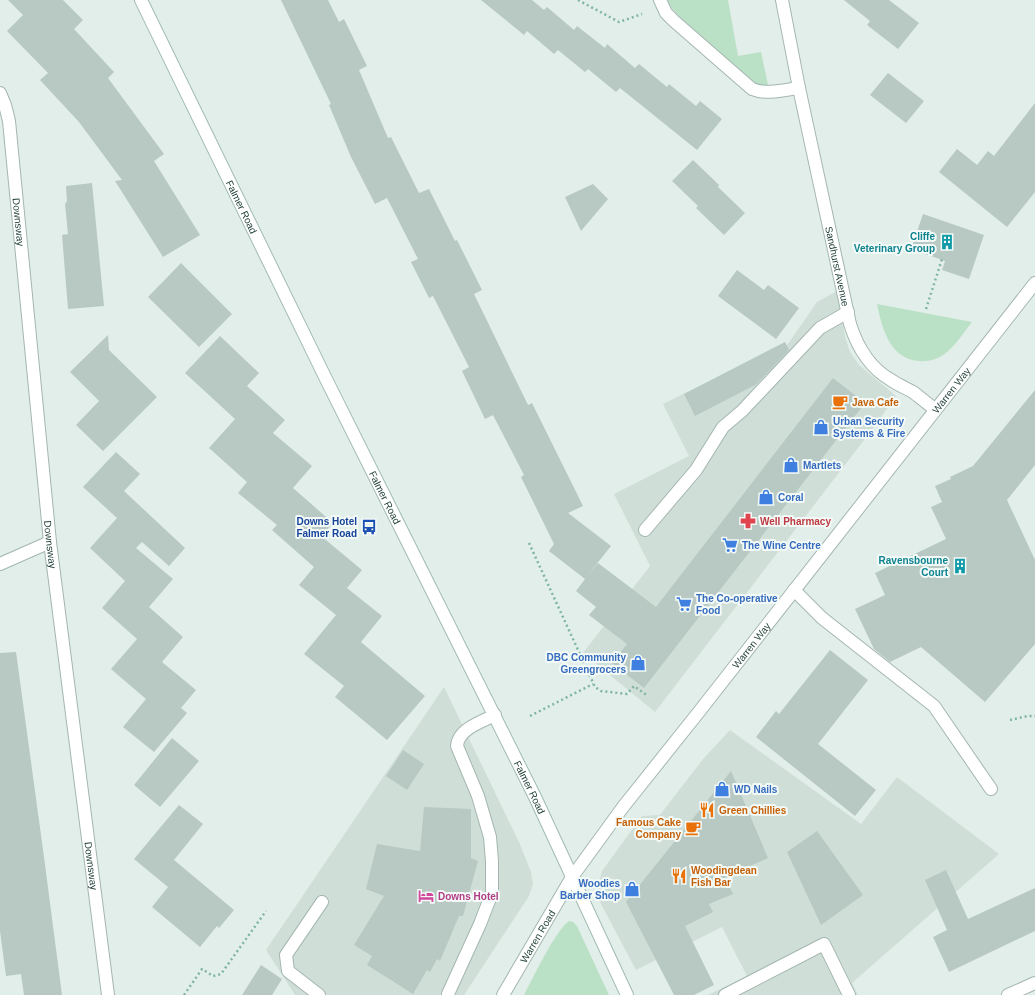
<svg xmlns="http://www.w3.org/2000/svg" width="1035" height="995" font-family="Helvetica,sans-serif">
  <rect width="100%" height="100%" fill="#e2eee9"/>
  <path fill="#d0ded8" d="M837,291L845,337L850,352L859,365L896,396L871,431L655,712L583,653L650,566L614,494L689,456L663,404L740,366L758,387L817,302Z
    M444,687L519,842L531,872L533,884L529,896L464,995H295L266,950Z
    M730,730L861,824L897,777L999,854L852,983L858,995H708L747,976L722,927L636,970L601,904L597,891L602,871L642,816L660,815L703,759Z"/>
  <path fill="#bae0c5" d="M667,0H728L738,56L761,52L768,85L759,86L748,77L680,17L670,6Z
    M877,304L972,322C963,333 955,347 943,355C937,359 928,362 920,361C890,360 882,328 877,304Z
    M569,921L573,922L577,926L609,995H524C533,978 555,931 569,921Z"/>
  <path fill="#b7c9c2" d="M8,0H63L83,20L74,29L114,72L108,78L164,154L154,161L200,235L163,257L115,181L122,180L79,122L40,80L48,73L7,31L23,15Z
    M281,0H328L339,22L344,19L367,66L359,70L388,138L391,137L419,193L429,189L455,241L457,240L482,290L474,294L528,405L532,403L583,506L568,513L611,546L587,576L598,563L656,607L833,378L865,403L644,688L612,663L627,644L589,615L596,607L576,591L585,579L549,551L554,544L521,477L524,475L493,415L485,419L462,371L469,367L433,296L429,298L411,262L418,259L387,198L375,204L351,157L329,105L331,104Z
    M481,0H532L544,10L547,7L574,30L577,26L605,48L607,44L635,68L639,64L667,87L669,84L696,106L700,101L722,119L697,150L620,88L616,92L588,69L585,72L558,50L554,54L527,31L524,35Z
    M844,0H889L919,23L898,49L867,25L870,21Z
    M888,73L924,101L906,123L870,95Z
    M1035,103V192L1007,227L939,172L957,149L977,165L988,151L994,156Z
    M693,160L719,185L718,187L745,213L724,235L696,208L698,206L672,181Z
    M92,183L104,306L68,309L62,235L68,234L65,204L67,201L66,186Z
    M593,184L608,199L581,231L565,197Z
    M923,214L984,235L969,279L942,270L945,261L911,249Z
    M181,263L232,314L199,347L148,297Z
    M737,270L764,290L768,285L799,308L776,339L718,296Z
    M108,335L109,350L157,397L103,451L76,425L99,401L70,372Z
    M220,336L259,373L247,386L285,420L273,433L312,466L293,488L333,523L321,536L362,570L347,588L382,616L361,642L425,696L387,740L335,697L344,686L304,654L336,615L299,585L314,567L272,530L277,525L238,493L247,482L209,448L235,419L185,373Z
    M785,342L789,350L757,384L695,416L684,394Z
    M1035,390V465L1007,500L1035,560V644L985,702L921,647L890,662L874,649L855,609L885,595L875,573L946,539L931,507L942,502L935,486L951,479L950,477L973,466Z
    M116,452L140,474L124,491L185,548L169,566L142,542L136,548L173,579L149,607L183,637L162,662L196,690L181,708L187,713L154,752L123,727L146,699L111,669L137,639L102,608L125,581L90,548L117,518L83,487Z
    M830,650L868,680L818,744L876,790L855,816L756,737L776,711L779,714Z
    M16,652L44,857L62,995H24L21,974L6,976L0,931V653Z
    M172,738L199,761L160,807L134,785Z
    M403,750L424,764L407,790L386,776Z
    M731,771L768,858L725,877L733,894L709,904L713,912L685,926L714,985L694,995H674L626,902Z
    M179,805L203,824L174,860L234,910L219,928L217,926L200,947L152,907L168,887L134,859Z
    M424,807L471,809V858L478,861L463,916H459L440,961L437,959L430,972L427,970L413,994L367,965L372,956L354,945L384,896L366,889L377,844L420,851Z
    M817,831L863,895L821,925L787,852Z
    M946,870L968,919L1035,888V931L949,972L933,937L947,930L925,880Z
    M261,965L282,979L272,995H242Z"/>
  <g fill="none" stroke-linecap="round" stroke-linejoin="round">
    <defs>
      <path id="service" d="M645,530L696,470L723,427L742,411L820,328L848,312
        M794,590L822,618L934,706L991,789
        M448,994L480,924L492,893V861L490,837L478,796L457,746C458,729 481,722 495,715
        M319,995L288,971L286,955L322,902
        M725,995L824,944L849,995"/>
      <g id="minor">
        <path d="M660,0L666,13L674,21L752,89C767,95 784,90 799,88"/>
        <path id="s1" d="M782,0L799,88L850,324C857,346 870,368 891,380C898,385 906,388 913,392C920,397 927,404 935,409"/>
        <path id="s2" d="M0,93L5,105L9,121L50,542L108,995"/>
        <path d="M0,564L50,542"/>
        <path id="s3" d="M572,877L623,807L698,713L1035,283"/>
        <path d="M1008,995L1035,983"/>
      </g>
      <g id="tertiary">
        <path id="s4" d="M503,995L572,877"/>
      </g>
      <g id="secondary">
        <path id="s5" d="M141,0L326,379L535,797L627,995"/>
      </g>
    </defs>
    <use href="#service" stroke="#a4b6b1" stroke-width="14"/>
    <use href="#minor" stroke="#a4b6b1" stroke-width="14"/>
    <use href="#tertiary" stroke="#a4b6b1" stroke-width="14"/>
    <use href="#secondary" stroke="#a0bab2" stroke-width="14"/>
    <path stroke="#80b4a5" stroke-width="2.5" stroke-dasharray="2 3" stroke-linecap="butt" d="M578,0L619,22L642,14
      M926,309L942,259
      M529,543L595,687L601,691L627,694L634,686L648,696
      M530,716L593,684
      M1010,720L1028,716H1035
      M184,995L202,969L213,976L221,974L266,911"/>
    <use href="#service" stroke="#fff" stroke-width="12"/>
    <use href="#minor" stroke="#fff" stroke-width="12"/>
    <use href="#tertiary" stroke="#fff" stroke-width="12"/>
    <use href="#secondary" stroke="#fff" stroke-width="12"/>
  </g>
  <defs>
    <symbol id="building-bare" viewBox="-9 -9 18 18"><path d="M-4-6H4V6H1V3H-1V6H-4ZM-2.5-4.3h1.7v1.8h-1.7ZM.8-4.3h1.7v1.8H.8ZM-2.5-1h1.7V.8h-1.7ZM.8-1h1.7V.8H.8Z" fill="#0f9aa8" stroke="#f3faf7" stroke-width="2.5" paint-order="stroke"/></symbol>
    <symbol id="cafe-bare" viewBox="-9 -9 18 18"><path d="M-5.5-4.5H6V0H3Q3 3.5 0 3.5H-2.5Q-5.5 3.5-5.5 0ZM3-3.2v2h1.7v-2ZM-6 4.5H4V6H-6Z" fill="#e8710a" stroke="#f3faf7" stroke-width="2.5" paint-order="stroke"/></symbol>
    <symbol id="shop-bare" viewBox="-9 -9 18 18"><path d="M-5-2.5h2.3a2.7 3.5 0 0 1 5.4 0H5L5.5 6h-11ZM-1.5-2.5h3a1.5 2.3 0 0 0-3 0Z" fill="#3f7fe0" stroke="#f3faf7" stroke-width="2.5" paint-order="stroke"/></symbol>
    <symbol id="pharmacy-bare" viewBox="-9 -9 18 18"><path d="M-2-6h4v4h4v4h-4v4h-4v-4h-4v-4h4Z" fill="#e0444e" stroke="#f3faf7" stroke-width="2.5" paint-order="stroke"/></symbol>
    <symbol id="bus-bare" viewBox="-9 -9 18 18"><path d="M-5-6H5V4H4V6H2V4H-2V6H-4V4H-5ZM-3.5-4V0h7V-4ZM-3.5 1.2v1.5H-2V1.2ZM2 1.2v1.5H3.5V1.2Z" fill="#1a4fb4" stroke="#f3faf7" stroke-width="2.5" paint-order="stroke"/></symbol>
    <symbol id="supermarket-bare" viewBox="-9 -9 18 18"><path d="M-6-5.5h2.5l.6 2H6L4.5 2H-2.5L-4.4-4H-6ZM-1.5 3.2a1.3 1.3 0 1 0 .1 0ZM3 3.2a1.3 1.3 0 1 0 .1 0Z" fill="#3f7fe0" stroke="#f3faf7" stroke-width="2.5" paint-order="stroke"/></symbol>
    <symbol id="restaurant-bare" viewBox="-9 -9 18 18"><path d="M-5-6h1v4h1v-4h1v4h1v-4h1v5L-1.5 .5V6h-2V.5L-5-1ZM5-6V6H3V1.5H1.5Q1.5-4 5-6Z" fill="#e8710a" stroke="#f3faf7" stroke-width="2.5" paint-order="stroke"/></symbol>
    <symbol id="hotel-bare" viewBox="-9 -9 18 18"><path d="M-6-4.5h1.5V1H6V5H4.5V3h-9V5H-6ZM-4 0a1.8 1.8 0 1 1 3.6 0ZM.5 0V-2.5h3Q6-2.5 6 0Z" fill="#d1479c" stroke="#f3faf7" stroke-width="2.5" paint-order="stroke"/></symbol>
  </defs>
  <g fill-rule="evenodd">
    <use href="#building-bare" x="936" y="231" width="22" height="22"/>
    <use href="#cafe-bare" x="829" y="391" width="22" height="22"/>
    <use href="#shop-bare" x="810" y="416" width="22" height="22"/>
    <use href="#shop-bare" x="780" y="454" width="22" height="22"/>
    <use href="#shop-bare" x="755" y="486" width="22" height="22"/>
    <use href="#pharmacy-bare" x="737" y="510" width="22" height="22"/>
    <use href="#bus-bare" x="358" y="516" width="22" height="22"/>
    <use href="#supermarket-bare" x="719" y="534" width="22" height="22"/>
    <use href="#building-bare" x="949" y="555" width="22" height="22"/>
    <use href="#supermarket-bare" x="673" y="593" width="22" height="22"/>
    <use href="#shop-bare" x="627" y="652" width="22" height="22"/>
    <use href="#shop-bare" x="711" y="778" width="22" height="22"/>
    <use href="#restaurant-bare" x="696" y="799" width="22" height="22"/>
    <use href="#cafe-bare" x="682" y="817" width="22" height="22"/>
    <use href="#restaurant-bare" x="668" y="865" width="22" height="22"/>
    <use href="#shop-bare" x="621" y="878" width="22" height="22"/>
    <use href="#hotel-bare" x="415" y="885" width="22" height="22"/>
  </g>
  <g text-anchor="middle" dominant-baseline="central" stroke-width="4" stroke-linejoin="round" paint-order="stroke">
    <g font-size="10" fill="#214039" stroke="#f3faf7">
      <text stroke="none"><textPath href="#s5" startOffset="230">Falmer Road</textPath></text>
      <text stroke="none"><textPath href="#s2" startOffset="131">Downsway</textPath></text>
      <text stroke="none"><textPath href="#s1" startOffset="272">Sandhurst Avenue</textPath></text>
      <text stroke="none"><textPath href="#s3" startOffset="617">Warren Way</textPath></text>
      <text stroke="none"><textPath href="#s5" startOffset="554">Falmer Road</textPath></text>
      <text stroke="none"><textPath href="#s2" startOffset="455">Downsway</textPath></text>
      <text stroke="none"><textPath href="#s3" startOffset="293">Warren Way</textPath></text>
      <text stroke="none"><textPath href="#s5" startOffset="878">Falmer Road</textPath></text>
      <text stroke="none"><textPath href="#s2" startOffset="779">Downsway</textPath></text>
      <text stroke="none"><textPath href="#s4" startOffset="68">Warren Road</textPath></text>
    </g>
    <g font-size="10" font-weight="bold" fill="#0d838f" stroke="#f3faf7" text-anchor="end">
      <text x="935" y="236">Cliffe<tspan x="935" dy="12">Veterinary Group</tspan></text>
      <text x="948" y="560">Ravensbourne<tspan x="948" dy="12">Court</tspan></text>
    </g>
    <g font-size="10" font-weight="bold" fill="#c56008" stroke="#f3faf7" text-anchor="start">
      <text x="852" y="402">Java Cafe</text>
      <text x="719" y="810">Green Chillies</text>
      <text x="681" y="822" text-anchor="end">Famous Cake<tspan x="681" dy="12">Company</tspan></text>
      <text x="691" y="870">Woodingdean<tspan x="691" dy="12">Fish Bar</tspan></text>
    </g>
    <g font-size="10" font-weight="bold" fill="#366cbe" stroke="#f3faf7" text-anchor="start">
      <text x="833" y="421">Urban Security<tspan x="833" dy="12">Systems &amp; Fire</tspan></text>
      <text x="803" y="465">Martlets</text>
      <text x="778" y="497">Coral</text>
      <text x="742" y="545">The Wine Centre</text>
      <text x="696" y="598">The Co-operative<tspan x="696" dy="12">Food</tspan></text>
      <text x="626" y="657" text-anchor="end">DBC Community<tspan x="626" dy="12">Greengrocers</tspan></text>
      <text x="734" y="789">WD Nails</text>
      <text x="620" y="883" text-anchor="end">Woodies<tspan x="620" dy="12">Barber Shop</tspan></text>
    </g>
    <g font-size="10" font-weight="bold" fill="#164399" stroke="#f3faf7" text-anchor="end">
      <text x="357" y="521">Downs Hotel<tspan x="357" dy="12">Falmer Road</tspan></text>
    </g>
    <g font-size="10" font-weight="bold" fill="#be3a42" stroke="#f3faf7" text-anchor="start">
      <text x="760" y="521">Well Pharmacy</text>
    </g>
    <g font-size="10" font-weight="bold" fill="#b23c85" stroke="#f3faf7" text-anchor="start">
      <text x="438" y="896">Downs Hotel</text>
    </g>
  </g>
</svg>
